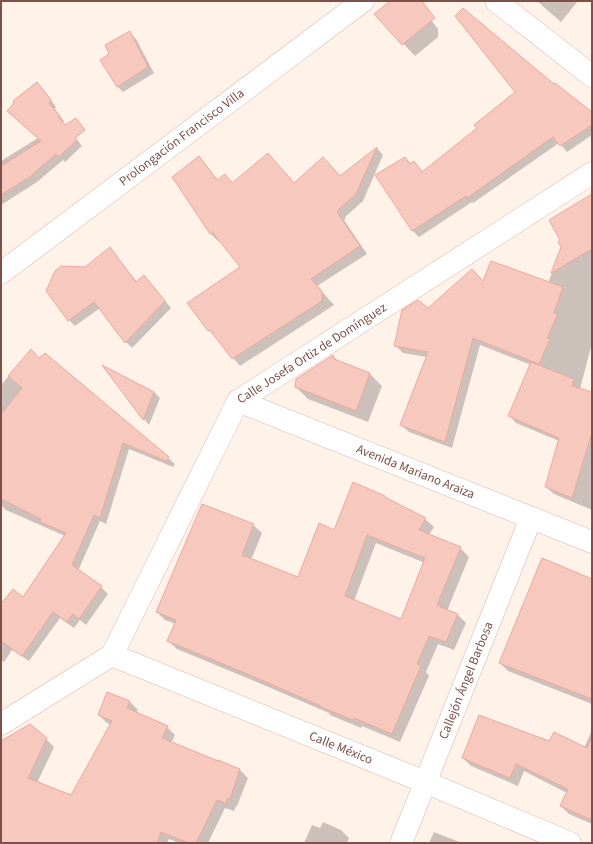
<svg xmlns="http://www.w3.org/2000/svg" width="593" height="844" font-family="'Source Sans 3',sans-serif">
  <rect width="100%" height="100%" fill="#fef2e9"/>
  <path fill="#0003" fill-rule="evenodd" d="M392,1H416L438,29V37L415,56L375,14Z
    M537,1H578L561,22Z
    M130,33L136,39L154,73L123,92L117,86L111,55Z
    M554,85L592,114V135L567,152L559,143L473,203L472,202L419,237L413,231L377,175L405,158L411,164L414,162L423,172Z
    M43,89L56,107L55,109L64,121L63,122L82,146L65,162L63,160L37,182L1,205V161L38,138Z
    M377,148L383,155L363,201L345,217L346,218L344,220L367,254L317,286L334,305L240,366L209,330L241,267L220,240L218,241L211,234L199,157L206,165L218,181L225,176L233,183L294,184L323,158L341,177Z
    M592,195V347H591L580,389L592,393V510L554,494L546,487L559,441L516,423L509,415L531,365L480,345L452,448L409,432L401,425L427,357L403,353L395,345L428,309L484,282L548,283L562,247Z
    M115,255L137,282L144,276L150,282L171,308L132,348L126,342L100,308L75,326L69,320L49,293L85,268Z
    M31,351L40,359L168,458L175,464L173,467L129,449L106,524L100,521L78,571L101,587L108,594L86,625L80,620L74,628L60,618L29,661L12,650L4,662L1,660V606L23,598L65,536L6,510L1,505V500L7,488L1,485V385Z
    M333,356L338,361L370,374L382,386L368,422L308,399L296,387Z
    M105,368L154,392L160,398L149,425L144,419Z
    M425,519L434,527L429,535L460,548L469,557L447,611L458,615L466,623L454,650L438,644L426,672L429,676L400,742L362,726L361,728L330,715L329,713L259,683L177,649L168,641L176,624L165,620L157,612L253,525L262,533L251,560L298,578L334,531ZM376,543L425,563L402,620L354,601Z
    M592,580V704L508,671L500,663Z
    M108,693L130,702L138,710L136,713L167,727L175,735L171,743L240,770L248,778L237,806H236L234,811L225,808L208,843H179L169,839L167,843H1V742L46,739L54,747L37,783L71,796L111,725L107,723L99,715Z
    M592,730V824L569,814L561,806L567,793L524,771L518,786L471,766L463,758L550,742L584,748Z
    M323,822L341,830L349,838L347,843H304L312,825L320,828Z
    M434,832L462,843H429Z"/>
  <path fill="#f7c8be" stroke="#eca99c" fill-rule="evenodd" d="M390,1H422L435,18L402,45L374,14Z
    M463,8L554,84L555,83L592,112V125L560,146L553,137L467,198L466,196L412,231L375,175L405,157L410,164L414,161L422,172L477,128L474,125L515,92L455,16Z
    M130,31L148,67L117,87L100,60L109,54L105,45Z
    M37,82L51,100L49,103L59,115L58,116L65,125L76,118L85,130L75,138L77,140L59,157L56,154L31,176L1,195V166L41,141L7,111L14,103L13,101Z
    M377,147L356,194L339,209V210L337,212L360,246L311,279L322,291V301L232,359L210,330L208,331L187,303L240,267L213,233L210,234L172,177L199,156L217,180L225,174L232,183L268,153L294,183L323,157L340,176Z
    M592,194V249L551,273L561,247L558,242L560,240L549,220Z
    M110,247L136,282L144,275L165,301L125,343L94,302L68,321L46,291L55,271L61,266L85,267Z
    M491,261L563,287L554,313L558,314L547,338L550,339L539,364L473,338L445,442L400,425L428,352L394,346L402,310L418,300L428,308L472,269L483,281Z
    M31,349L39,358L45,353L169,457L166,461L123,443L100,518L94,515L72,565L102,586L79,619L73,614L67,622L53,612L22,656L1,641V604L13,589L23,597L66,533L40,522L41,519L1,499V414L22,388L8,376Z
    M333,355L334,359L370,373L356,411L295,387L296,379Z
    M531,362L574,379L572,386L592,392V433L572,498L545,487L559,438L508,416Z
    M102,365L154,392L143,420Z
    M353,482L385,496V497L426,518L419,530L461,547L437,605L441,606L440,607L458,614L446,642L429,636L417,664L421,666L392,734L354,718L353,720L321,707V706L250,675L167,641L176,620L156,612L202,504L254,524L242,555L298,577L319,523L334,530ZM367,535L425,558L401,619L345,596Z
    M542,558L592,579V699L499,663Z
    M107,692L130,701L127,708L168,726L162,738L218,761V760L240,769L230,799L228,798L226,803L217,800L196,843H189L161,832L157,843H1V741L30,724L47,738L28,778L71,795L112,721L98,715Z
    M479,715L549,741L554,732L587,748L592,737V820L560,806L568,789L516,764L510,778L462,758Z"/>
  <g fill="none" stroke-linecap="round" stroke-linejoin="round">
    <defs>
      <g id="street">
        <path d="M496,1L592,76"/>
        <path id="s1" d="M1,273L363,1"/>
        <path id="s2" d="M238,401L592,542"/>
        <path id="s3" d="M112,655L425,782L570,843"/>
        <path id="s4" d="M401,843L531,518"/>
      </g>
      <g id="secondary">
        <path id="s5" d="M1,724L112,655L238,401L592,173"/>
      </g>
    </defs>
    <use href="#street" stroke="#d5b8b0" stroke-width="23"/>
    <use href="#secondary" stroke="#dbb9af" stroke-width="23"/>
    <use href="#street" stroke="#fff" stroke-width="22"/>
    <use href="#secondary" stroke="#fff" stroke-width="22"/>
  </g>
  <g text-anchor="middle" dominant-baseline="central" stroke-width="3.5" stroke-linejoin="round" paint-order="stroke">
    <g font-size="13" fill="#7d5049" stroke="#fff7f2">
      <text stroke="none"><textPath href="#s1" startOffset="226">Prolongación Francisco Villa</textPath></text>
      <text stroke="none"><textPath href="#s5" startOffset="502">Calle Josefa Ortiz de Domínguez</textPath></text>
      <text stroke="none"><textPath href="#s2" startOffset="191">Avenida Mariano Araiza</textPath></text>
      <text stroke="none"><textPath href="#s4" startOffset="175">Callejón Ángel Barbosa</textPath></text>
      <text stroke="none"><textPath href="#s3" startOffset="247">Calle México</textPath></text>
    </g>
  </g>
  <rect width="593" height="844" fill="none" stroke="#7d5049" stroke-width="4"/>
</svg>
